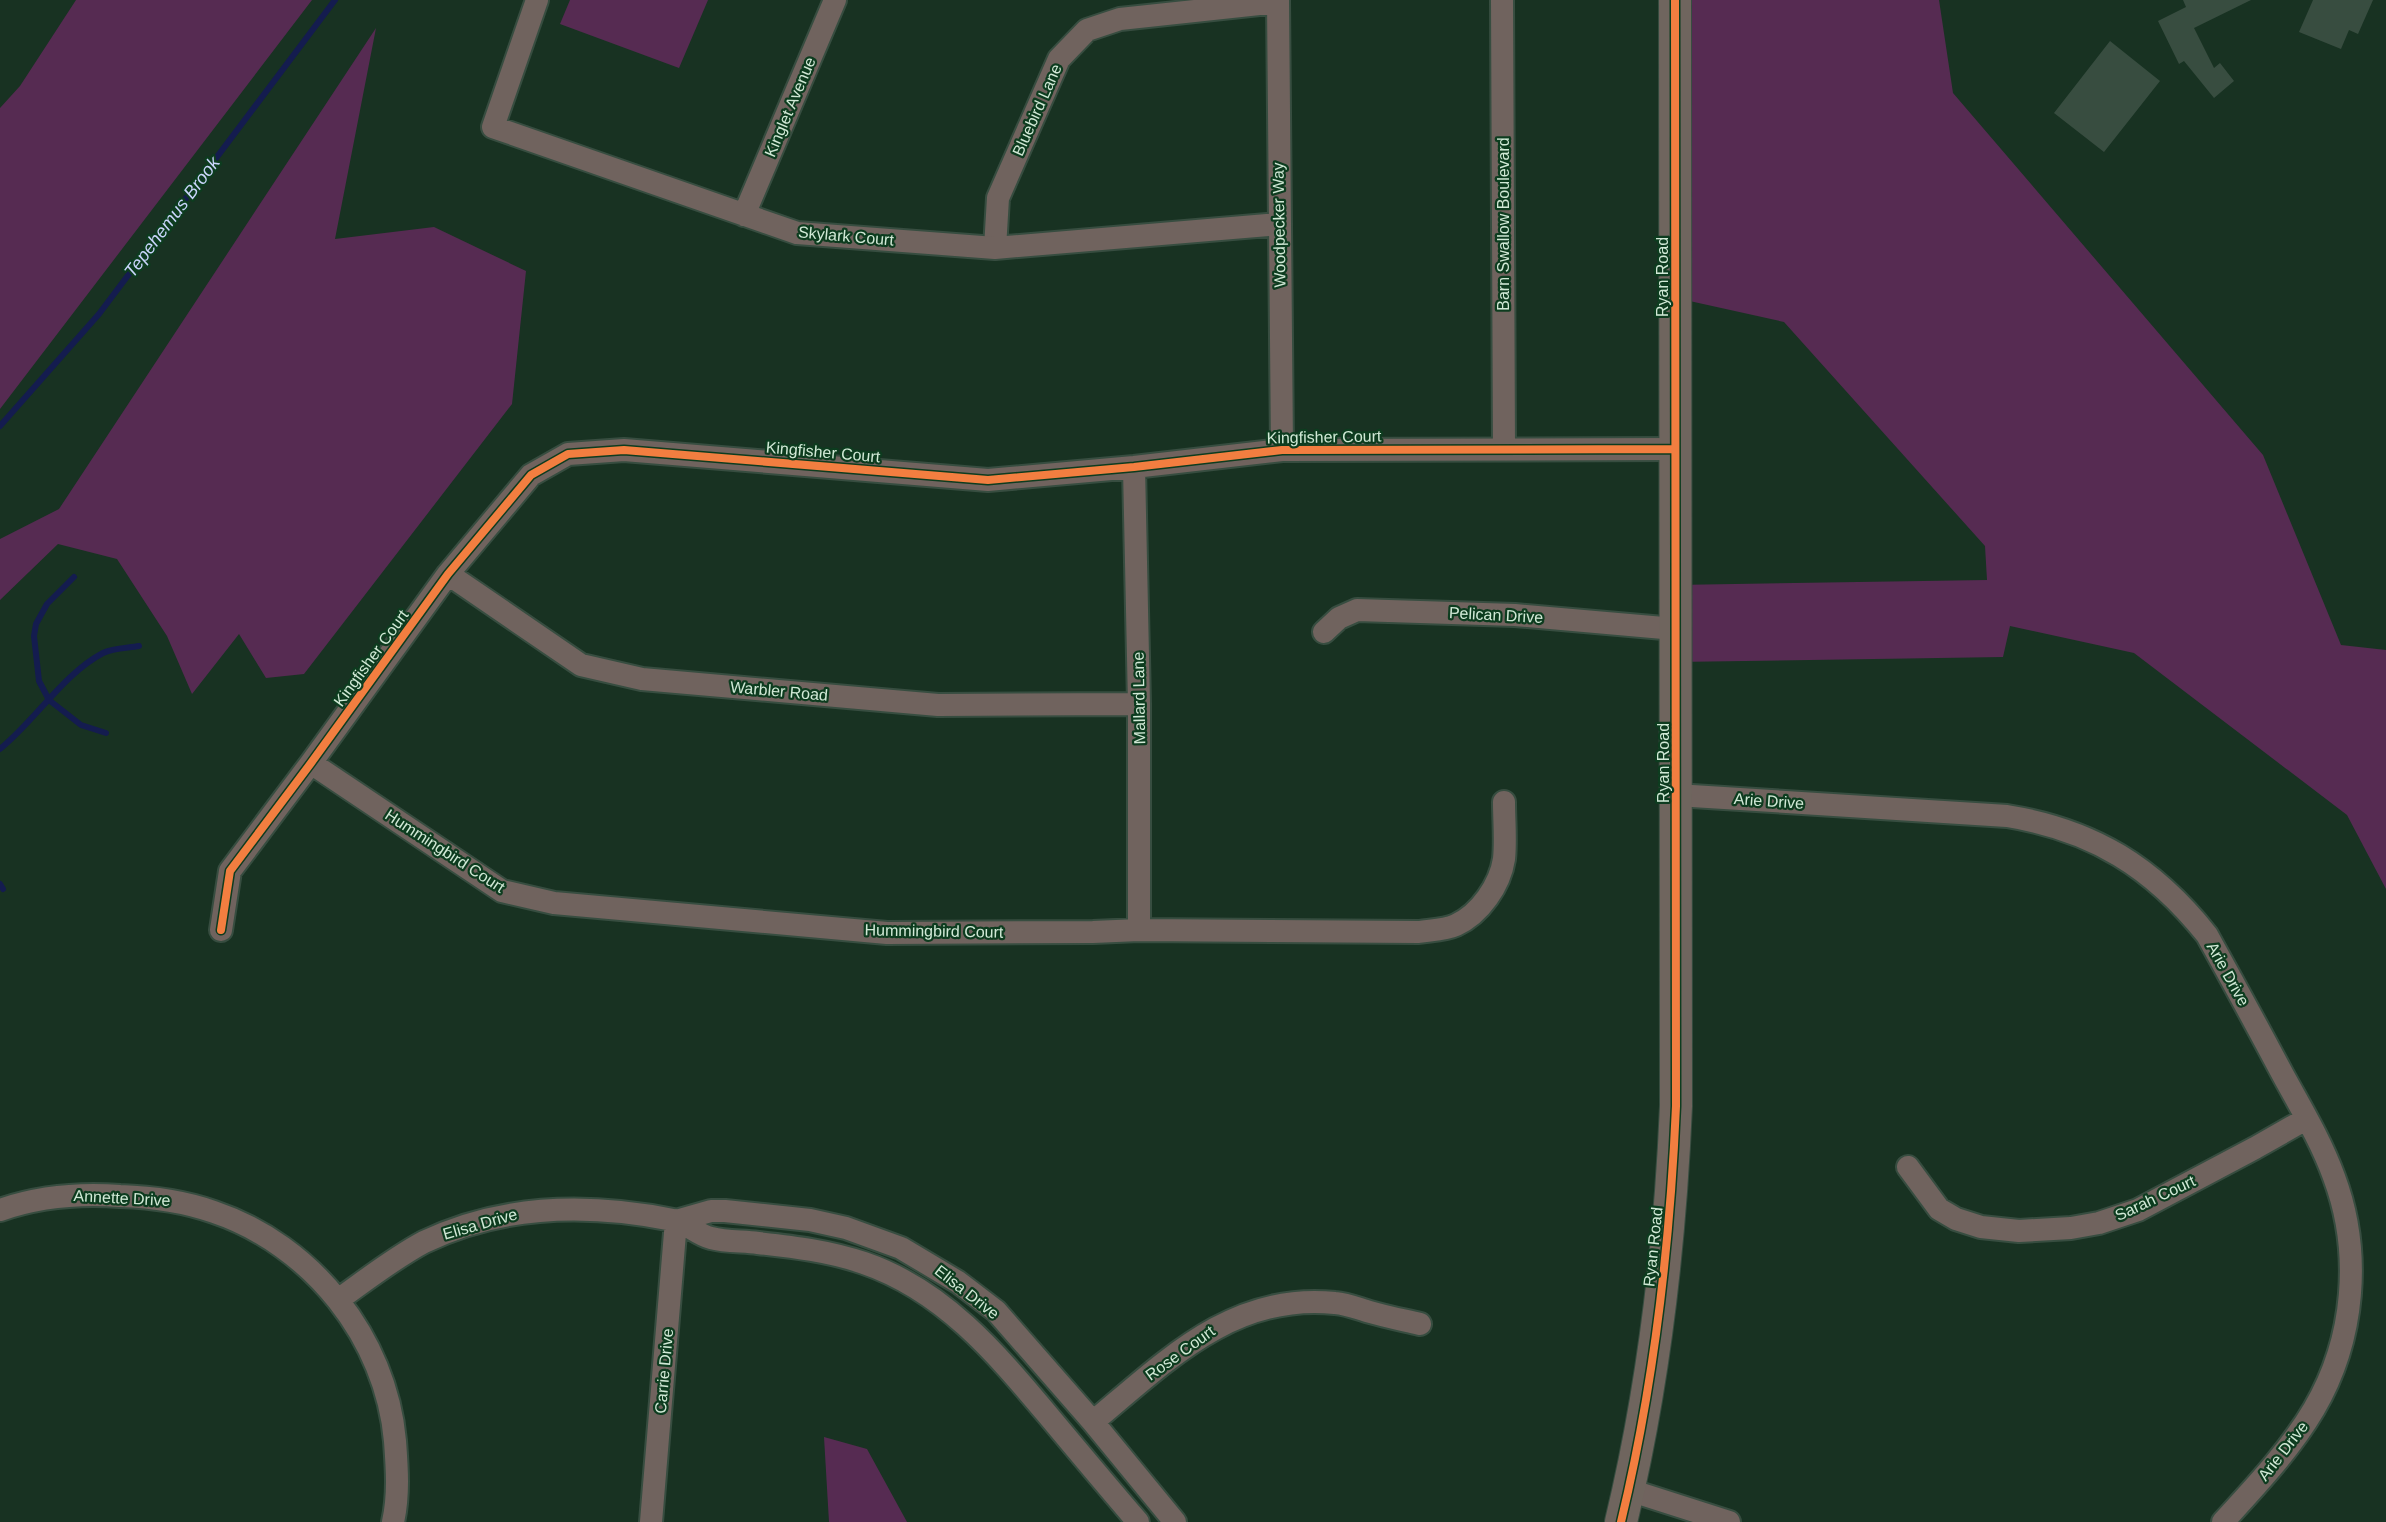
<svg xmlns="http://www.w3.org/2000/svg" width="2386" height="1522" font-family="Arial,sans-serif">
  <rect width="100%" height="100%" fill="#183222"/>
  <path fill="#562b52" d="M76,0H312L0,409V108L20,86Z
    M570,0H708L679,68L560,24Z
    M1675,0H1939L1953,93L2263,455L2341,645L2386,650V889L2347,815L2134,653L2010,626L2003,657L1675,662L1674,585L1987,580L1985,546L1784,322L1676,298Z
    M376,28L335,239L434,227L526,271L512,404L304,674L266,678L239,634L192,694L167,636L117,559L58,544L0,600V539L59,509Z
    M824,1437L867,1449L907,1522H829Z"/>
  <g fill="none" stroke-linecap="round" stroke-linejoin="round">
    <path stroke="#141c4f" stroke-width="6" d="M0,426L99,314L335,0
      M74,577L47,604L36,624L34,636L39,681L49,700L81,725L106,733
      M0,749C35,721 63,674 103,653C113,648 128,648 139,646
      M0,884L3,889"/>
  </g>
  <path fill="#384d40" d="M2183,0H2251L2194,28L2214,68L2220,63L2234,81L2214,98L2184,61L2179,64L2158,21L2186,7Z
    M2313,0H2373L2358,34L2349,30L2341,49L2299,32Z
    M2110,41L2160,81L2104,152L2054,113Z"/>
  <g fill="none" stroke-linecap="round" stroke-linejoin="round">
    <defs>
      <path id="street" d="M537,0L493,127L797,233L995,248L1279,224
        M1278,0L1282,450
        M1502,0L1504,449
        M744,215L835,0
        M995,248L998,198L1059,59L1087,30L1120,19L1278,2
        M1134,467L1139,704V930
        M448,574L581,665L642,679L938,705L1139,704
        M1324,632L1339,618L1357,610L1515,615L1675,629
        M311,763L502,891L554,903L887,933L1093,932L1139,930L1419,932C1432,930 1445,930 1456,925C1480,914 1500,885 1504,859C1506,840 1504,821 1504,802
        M1676,795L2007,816C2093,830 2153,867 2207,935C2233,982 2258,1028 2283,1075C2301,1108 2321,1141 2334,1177C2362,1252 2355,1339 2314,1409C2290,1450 2255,1487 2223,1522
        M221,930L230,871L311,763L448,574L531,475L568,454L624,450L988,480L1134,467L1282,450L1675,449
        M1908,1167L1939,1209L1956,1219L1981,1227L2019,1231L2071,1228L2099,1223L2138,1210L2255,1148L2306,1119
        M0,1210C40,1196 79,1193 120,1196C153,1197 183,1201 214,1212C312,1245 386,1338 395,1441C397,1468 399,1495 393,1522
        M676,1221L711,1211H725L810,1220L846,1228L901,1248L958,1282L996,1311L1093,1422L1175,1522
        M338,1300C366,1280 394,1258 424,1242C503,1204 589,1203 673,1220C687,1223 698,1235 711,1238C726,1242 743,1241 758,1243C794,1247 829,1251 864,1263C943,1290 995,1352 1047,1414C1077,1450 1107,1486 1138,1522
        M1093,1422C1165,1362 1233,1292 1335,1303C1348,1304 1359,1309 1370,1312C1387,1317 1403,1320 1420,1324
        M1629,1490L1729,1522
        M651,1522L676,1221"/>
      <path id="secondary" d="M1621,1522C1654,1385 1670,1246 1676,1106L1675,0"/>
    </defs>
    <use href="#street" stroke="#374d40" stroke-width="26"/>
    <use href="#secondary" stroke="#374d40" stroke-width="34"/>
    <use href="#street" stroke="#70635e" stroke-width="22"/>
    <use href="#secondary" stroke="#6f655e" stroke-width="32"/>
    <defs>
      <path id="cycleway" d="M221,930L230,871L311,763L448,574L531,475L568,454L624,450L988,480L1134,467L1282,450L1675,449
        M1621,1522C1654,1385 1670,1246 1676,1106L1675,0"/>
    </defs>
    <use href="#cycleway" stroke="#0d3c1f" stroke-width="11"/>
    <use href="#cycleway" stroke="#f27e40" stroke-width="8"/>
  </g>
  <g text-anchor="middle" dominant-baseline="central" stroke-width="4.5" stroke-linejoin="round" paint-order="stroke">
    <g font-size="16" fill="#d1e9d6" stroke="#0d3c1f">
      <text transform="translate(790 107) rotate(-67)">Kinglet Avenue</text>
      <text transform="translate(1037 110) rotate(-66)">Bluebird Lane</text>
      <text transform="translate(1503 224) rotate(-90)">Barn Swallow Boulevard</text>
      <text transform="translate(1279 225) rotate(-91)">Woodpecker Way</text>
      <text transform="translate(846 236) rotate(5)">Skylark Court</text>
      <text transform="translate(1662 277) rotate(-90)">Ryan Road</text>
      <text transform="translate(1324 437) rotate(-1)">Kingfisher Court</text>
      <text transform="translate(823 452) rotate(5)">Kingfisher Court</text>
      <text transform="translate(1496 615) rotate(3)">Pelican Drive</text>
      <text transform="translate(371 658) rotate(-54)">Kingfisher Court</text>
      <text transform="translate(779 691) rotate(5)">Warbler Road</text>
      <text transform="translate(1139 698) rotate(-91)">Mallard Lane</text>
      <text transform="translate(1663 763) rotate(-90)">Ryan Road</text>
      <text transform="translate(1769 801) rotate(4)">Arie Drive</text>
      <text transform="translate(445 851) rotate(33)">Hummingbird Court</text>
      <text transform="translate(934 931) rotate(1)">Hummingbird Court</text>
      <text transform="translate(2228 974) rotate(61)">Arie Drive</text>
      <text transform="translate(122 1198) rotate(3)">Annette Drive</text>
      <text transform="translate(2155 1198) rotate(-25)">Sarah Court</text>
      <text transform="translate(480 1224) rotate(-16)">Elisa Drive</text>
      <text transform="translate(1653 1247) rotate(-84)">Ryan Road</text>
      <text transform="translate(967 1292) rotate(38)">Elisa Drive</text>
      <text transform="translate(1180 1353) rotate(-36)">Rose Court</text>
      <text transform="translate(664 1371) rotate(-85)">Carrie Drive</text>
      <text transform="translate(2283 1451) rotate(-52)">Arie Drive</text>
    </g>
    <g font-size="18" font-style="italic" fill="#c9d4fa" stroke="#0d3c1f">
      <text transform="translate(172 217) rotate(-53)">Tepehemus Brook</text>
    </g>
  </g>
</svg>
